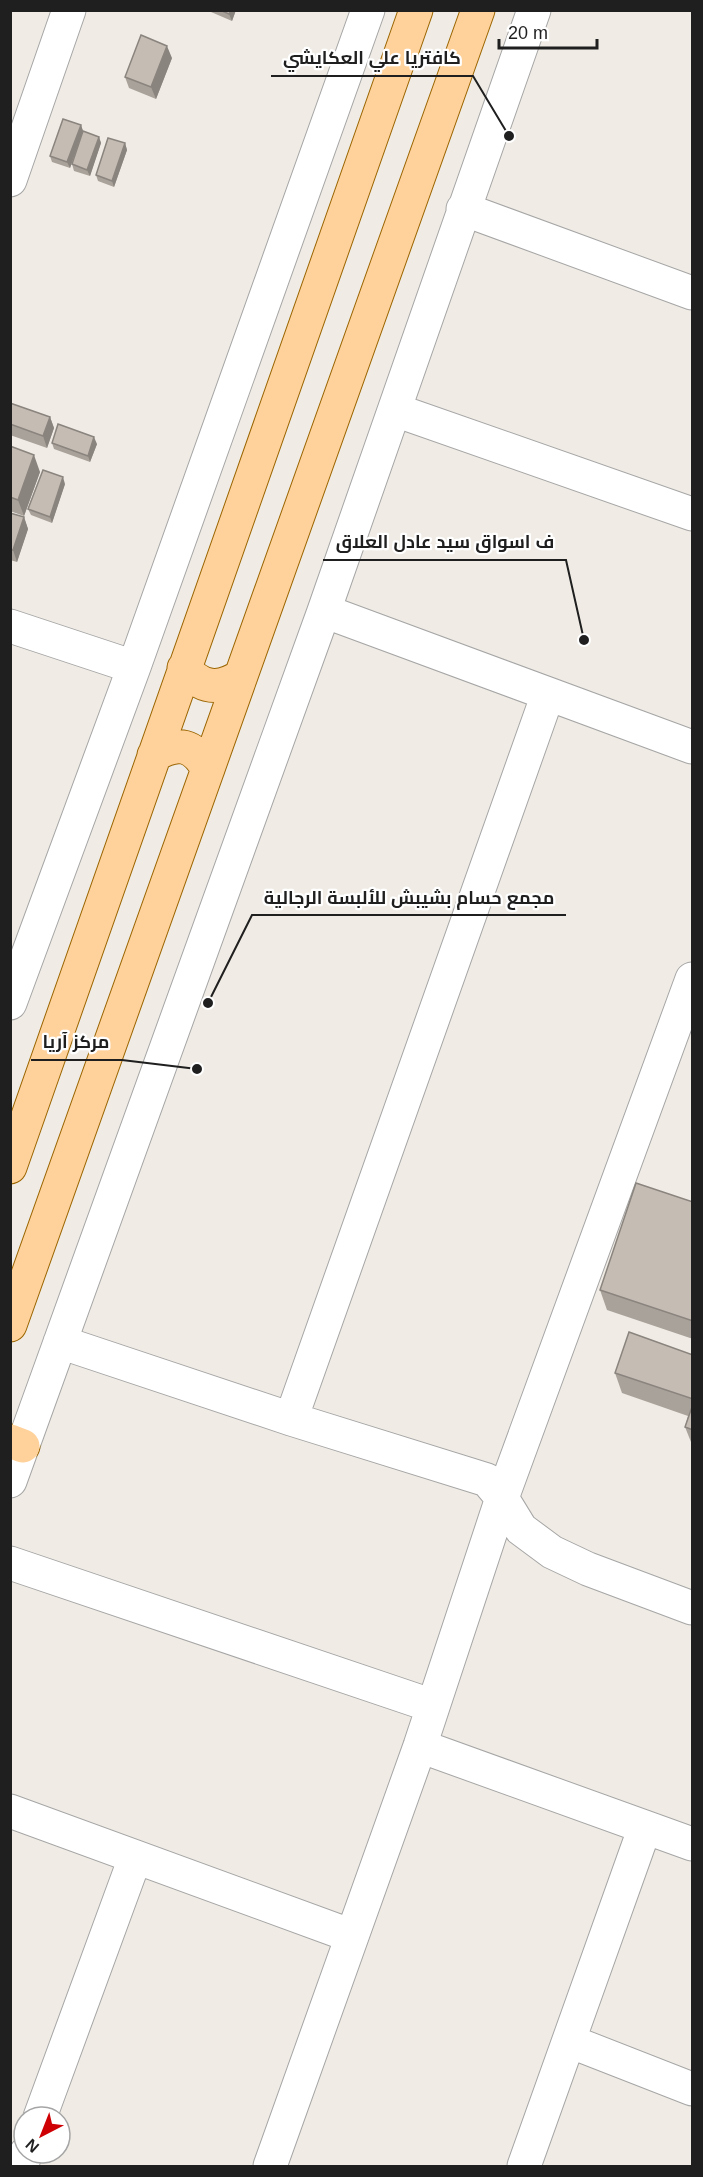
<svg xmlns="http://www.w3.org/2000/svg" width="703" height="2177" font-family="Helvetica,Cairo,sans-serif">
  <rect width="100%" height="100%" fill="#f0ece5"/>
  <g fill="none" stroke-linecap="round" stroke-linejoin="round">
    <defs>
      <path id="minor" d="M10,180L69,10
        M463,209L692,293
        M395,410L692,514
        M324,611L692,747
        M10,626L134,667
        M10,1003L134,667L368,10
        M60,1342L291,1419L487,1480L502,1498L521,1529L552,1552L588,1569L692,1608
        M291,1419L548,694
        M10,1481L324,611L534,10
        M10,1563L433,1706
        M420,1746L692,1844
        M10,1811L352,1936
        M569,2041L692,2089
        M40,2117L135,1858
        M21,2166L26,2153
        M270,2166L420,1746L502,1498L692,979
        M524,2166L645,1827"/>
      <path id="major" d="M184,668C201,688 218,691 241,676
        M154,755C179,741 193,744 208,769
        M10,1167L416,10
        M10,1325L478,10
        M10,1441L23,1446"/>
    </defs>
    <use href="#minor" stroke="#a6a6a6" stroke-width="35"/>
    <use href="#major" stroke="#9b6500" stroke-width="35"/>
    <use href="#minor" stroke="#fff" stroke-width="33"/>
    <use href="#major" stroke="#ffd29c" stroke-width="33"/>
  </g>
  <path fill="#a9a29b" d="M210,10H236L232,21L211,12Z
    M172,58L156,99L129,88L125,77Z
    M81,125L83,131L70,168L52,162L50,156Z
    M99,137L101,143L90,176L74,171L72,164Z
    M125,143L127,150L114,187L98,181L96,175Z
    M10,403L50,417L54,428L47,448L10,435Z
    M52,443L97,444L90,462L54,449Z
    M10,446L40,472L24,516L10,511Z
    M65,484L52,523L31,515L28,509Z
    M10,513L24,517L28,529L17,562L10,560Z
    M693,1202V1339L607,1310L600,1290Z
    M693,1355V1447L685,1427L688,1416L622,1393L615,1373Z"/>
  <path fill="#8a847e" d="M231,10H236L232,21L229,14Z
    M167,46L172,58L156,99L151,87Z
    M81,125L83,131L70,168L67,162Z
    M99,137L101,143L90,176L87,170Z
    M125,143L127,150L114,187L112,181Z
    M50,417L54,428L47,448L43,436Z
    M94,437L97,444L90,462L88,456Z
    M34,455L40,472L24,516L18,500Z
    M63,477L65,484L52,523L50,517Z
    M24,517L28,529L17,562L13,550Z"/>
  <path fill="#c5bcb4" stroke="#8a847e" stroke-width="1.5" d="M220,10H231L229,14Z
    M141,35L167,46L151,87L125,77Z
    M63,119L81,125L67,162L50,156Z
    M83,131L99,137L87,170L72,164Z
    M108,138L125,143L112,181L96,175Z
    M10,403L50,417L43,436L10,424Z
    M58,424L94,437L88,456L52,443Z
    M10,446L34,455L18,500L10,497Z
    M43,470L63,477L50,517L28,509Z
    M10,513L24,517L13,550H10Z
    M636,1183L693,1202V1321L600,1290Z
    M629,1332L693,1355V1399L615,1373Z
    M693,1404V1430L685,1427Z"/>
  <path fill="none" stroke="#1f1f1f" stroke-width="2" d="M509 136L473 76H271M584 640L566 560H323M208 1003L252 915H566M197 1069L122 1060H31"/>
  <g fill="#1f1f1f" stroke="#fff" stroke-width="2">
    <circle cx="509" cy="136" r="6"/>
    <circle cx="584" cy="640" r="6"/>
    <circle cx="208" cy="1003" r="6"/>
    <circle cx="197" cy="1069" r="6"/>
  </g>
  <g font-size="18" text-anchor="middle" font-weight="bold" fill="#1f1f1f" stroke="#fff" stroke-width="4.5" stroke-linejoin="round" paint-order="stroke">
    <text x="372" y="64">كافتريا علي العكايشي</text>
    <text x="445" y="548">ف اسواق سيد عادل العلاق</text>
    <text x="409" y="904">مجمع حسام بشيبش للألبسة الرجالية</text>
    <text x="76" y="1048">مركز آريا</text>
  </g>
  <rect width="703" height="2177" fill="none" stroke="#1f1f1f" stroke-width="24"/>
  <g transform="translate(42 2135) rotate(222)"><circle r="28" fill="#ffffff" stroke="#a5a5a5" stroke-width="1.5"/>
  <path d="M0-4.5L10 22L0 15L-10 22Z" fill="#cf0004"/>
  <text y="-9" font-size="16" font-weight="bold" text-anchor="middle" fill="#1f1f1f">N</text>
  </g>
  <path d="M499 39v9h98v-9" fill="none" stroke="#1f1f1f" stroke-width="3"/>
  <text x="508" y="39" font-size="18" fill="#1f1f1f" stroke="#ffffff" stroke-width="4.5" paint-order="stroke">20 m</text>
</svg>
